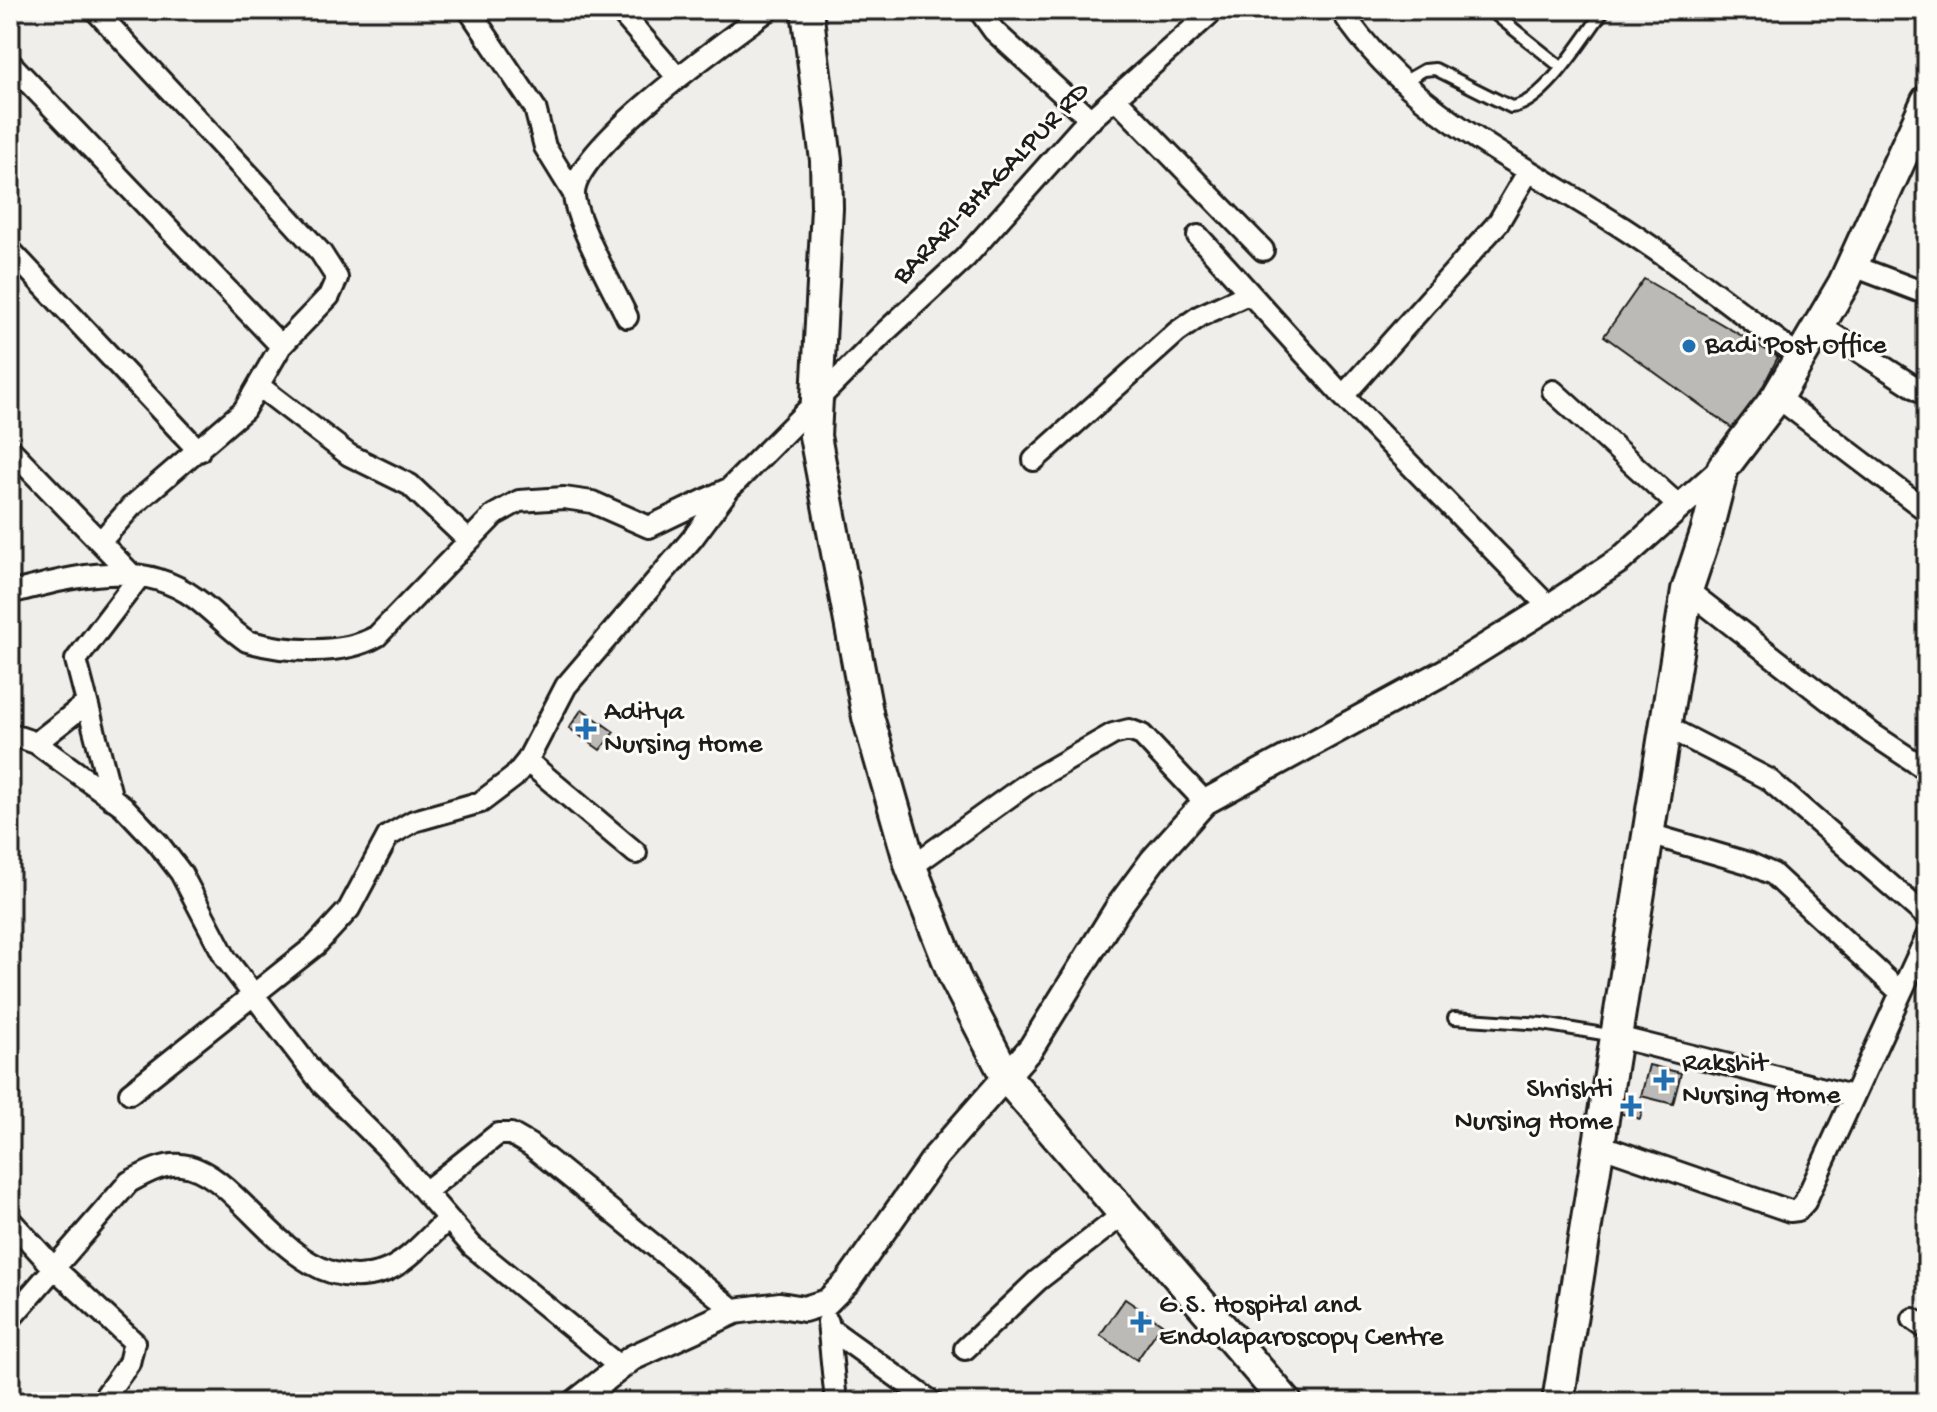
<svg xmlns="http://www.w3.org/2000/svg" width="1937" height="1412" font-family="'Gochi Hand',sans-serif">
  <rect width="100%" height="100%" fill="#f0eeea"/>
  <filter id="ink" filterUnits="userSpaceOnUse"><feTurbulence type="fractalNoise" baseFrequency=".0125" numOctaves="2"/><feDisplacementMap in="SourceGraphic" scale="16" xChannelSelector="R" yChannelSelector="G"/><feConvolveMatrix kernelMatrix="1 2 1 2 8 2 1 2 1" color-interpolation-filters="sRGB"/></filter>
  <g filter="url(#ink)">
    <path fill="#bbbab6" stroke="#1c1c1c" stroke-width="2" d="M1644,279L1778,357L1739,433L1604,336Z
      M582,709L614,732L600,750L569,728Z
      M1649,1065L1681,1073L1673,1104L1641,1096Z
      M1618,1095L1644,1104L1640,1119L1613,1111Z
      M1125,1299L1162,1324L1137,1360L1100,1335Z"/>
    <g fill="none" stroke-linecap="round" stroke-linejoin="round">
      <defs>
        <path id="service" d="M1490,10L1561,67
          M1403,82L1424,70L1435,69L1511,107C1543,105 1585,36 1604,10
          M1454,1018L1543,1024L1615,1036"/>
        <path id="minor" d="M95,10L278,206L321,253L337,278L329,296L281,346L244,410L131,507L101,541
          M469,10L535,108L545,147L574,194
          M619,10L678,78
          M979,10L994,31L1091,120
          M1341,10C1409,114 1522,163 1623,228C1685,268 1742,314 1801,358
          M10,63L281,346
          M1115,98L1263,250
          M1198,236L1343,396L1549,607
          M10,250L199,451
          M1851,265L1927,294
          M627,317C615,291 573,218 574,193C577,145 728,40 768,10
          M1820,326L1927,395
          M259,386L349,455L410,485L468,540
          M1553,391L1681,508
          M1343,396L1498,223L1528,172
          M1777,397L1927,511
          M10,449L131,574
          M1034,460L1177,332L1200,316L1248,294
          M1687,590L1871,733L1927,770
          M10,593C71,577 139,557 195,598C213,611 228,628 247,641C285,652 343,656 377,636L494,515L519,501L564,498L592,502L649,527L726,490
          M1663,725L1768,779L1927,917
          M10,734L36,743L87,703
          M36,743L123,806L158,843L181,873L226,959L322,1084L388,1149L472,1246L620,1367
          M527,761L636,853
          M112,799L76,660L140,576
          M1649,834L1748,863L1773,874L1899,991
          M911,867L1031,781L1113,734L1129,730L1142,735L1205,802
          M1617,1037L1852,1096
          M130,1093L316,945L349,909L388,836L414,821L481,802L514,777L527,761L566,686L692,539L729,489L887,330L965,258L1081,128L1214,10
          M1599,1145L1790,1211L1798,1210L1805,1202L1927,936
          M425,1192L498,1134H511L530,1145L735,1311
          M10,1220L53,1267L134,1342L129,1363L101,1402
          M10,1319L129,1182C144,1174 163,1163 181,1165C242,1170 291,1301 382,1272C407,1264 429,1236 448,1219
          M1913,1319L1927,1329
          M828,1322L836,1402
          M829,1328L932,1402
          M965,1349L1038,1280L1125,1213"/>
        <path id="tertiary" d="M576,1402L632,1358L735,1311L780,1305L804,1309L827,1302L848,1281L936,1156L1031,1048L1119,906L1153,860L1205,802L1446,671L1549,607L1620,560L1723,468"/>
        <path id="primary" d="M807,10L826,160L827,208L815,436L868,717L911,867L955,978L1007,1078L1286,1402
          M1558,1402L1687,590L1707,530L1723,468L1777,397L1844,283L1927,101"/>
      </defs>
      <use href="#service" stroke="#1c1c1c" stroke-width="16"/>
      <use href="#minor" stroke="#1c1c1c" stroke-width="26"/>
      <use href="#tertiary" stroke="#1c1c1c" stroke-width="30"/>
      <use href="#primary" stroke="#1c1c1c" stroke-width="36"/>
      <use href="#service" stroke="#fdfcf7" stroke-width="10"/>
      <use href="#minor" stroke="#fdfcf7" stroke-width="20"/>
      <use href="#tertiary" stroke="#fdfcf7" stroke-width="24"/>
      <use href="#primary" stroke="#fdfcf7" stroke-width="30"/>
    </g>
  </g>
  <g fill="#1f6fb2" stroke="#fdfcf7" stroke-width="3">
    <circle cx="1689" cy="346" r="8"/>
    <path d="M582 717h8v8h8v8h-8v8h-8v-8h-8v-8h8z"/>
    <path d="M1660 1068h8v8h8v8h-8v8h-8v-8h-8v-8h8z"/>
    <path d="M1627 1094h8v8h8v8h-8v8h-8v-8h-8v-8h8z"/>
    <path d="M1137 1310h8v8h8v8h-8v8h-8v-8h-8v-8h8z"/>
  </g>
  <g text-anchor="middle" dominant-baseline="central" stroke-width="6" stroke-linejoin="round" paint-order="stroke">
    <g font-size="28" fill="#1c1c1c" stroke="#fdfcf7">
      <text transform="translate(992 184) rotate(-46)">BARARI-BHAGALPUR RD</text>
    </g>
    <g font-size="28" fill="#1c1c1c" stroke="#fdfcf7" text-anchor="start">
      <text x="1705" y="346">Badi Post Office</text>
      <text x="604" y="713">Aditya<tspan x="604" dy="32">Nursing Home</tspan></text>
      <text x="1682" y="1064">Rakshit<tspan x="1682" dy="32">Nursing Home</tspan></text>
      <text x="1613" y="1090" text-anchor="end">Shrishti<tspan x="1613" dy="32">Nursing Home</tspan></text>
      <text x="1159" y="1306">G.S. Hospital and<tspan x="1159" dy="32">Endolaparoscopy Centre</tspan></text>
    </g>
  </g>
  <rect width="1937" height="1412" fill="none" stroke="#fdfcf7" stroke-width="40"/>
  <rect x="20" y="20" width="1897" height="1372" fill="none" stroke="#1c1c1c" stroke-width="3" filter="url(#ink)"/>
</svg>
